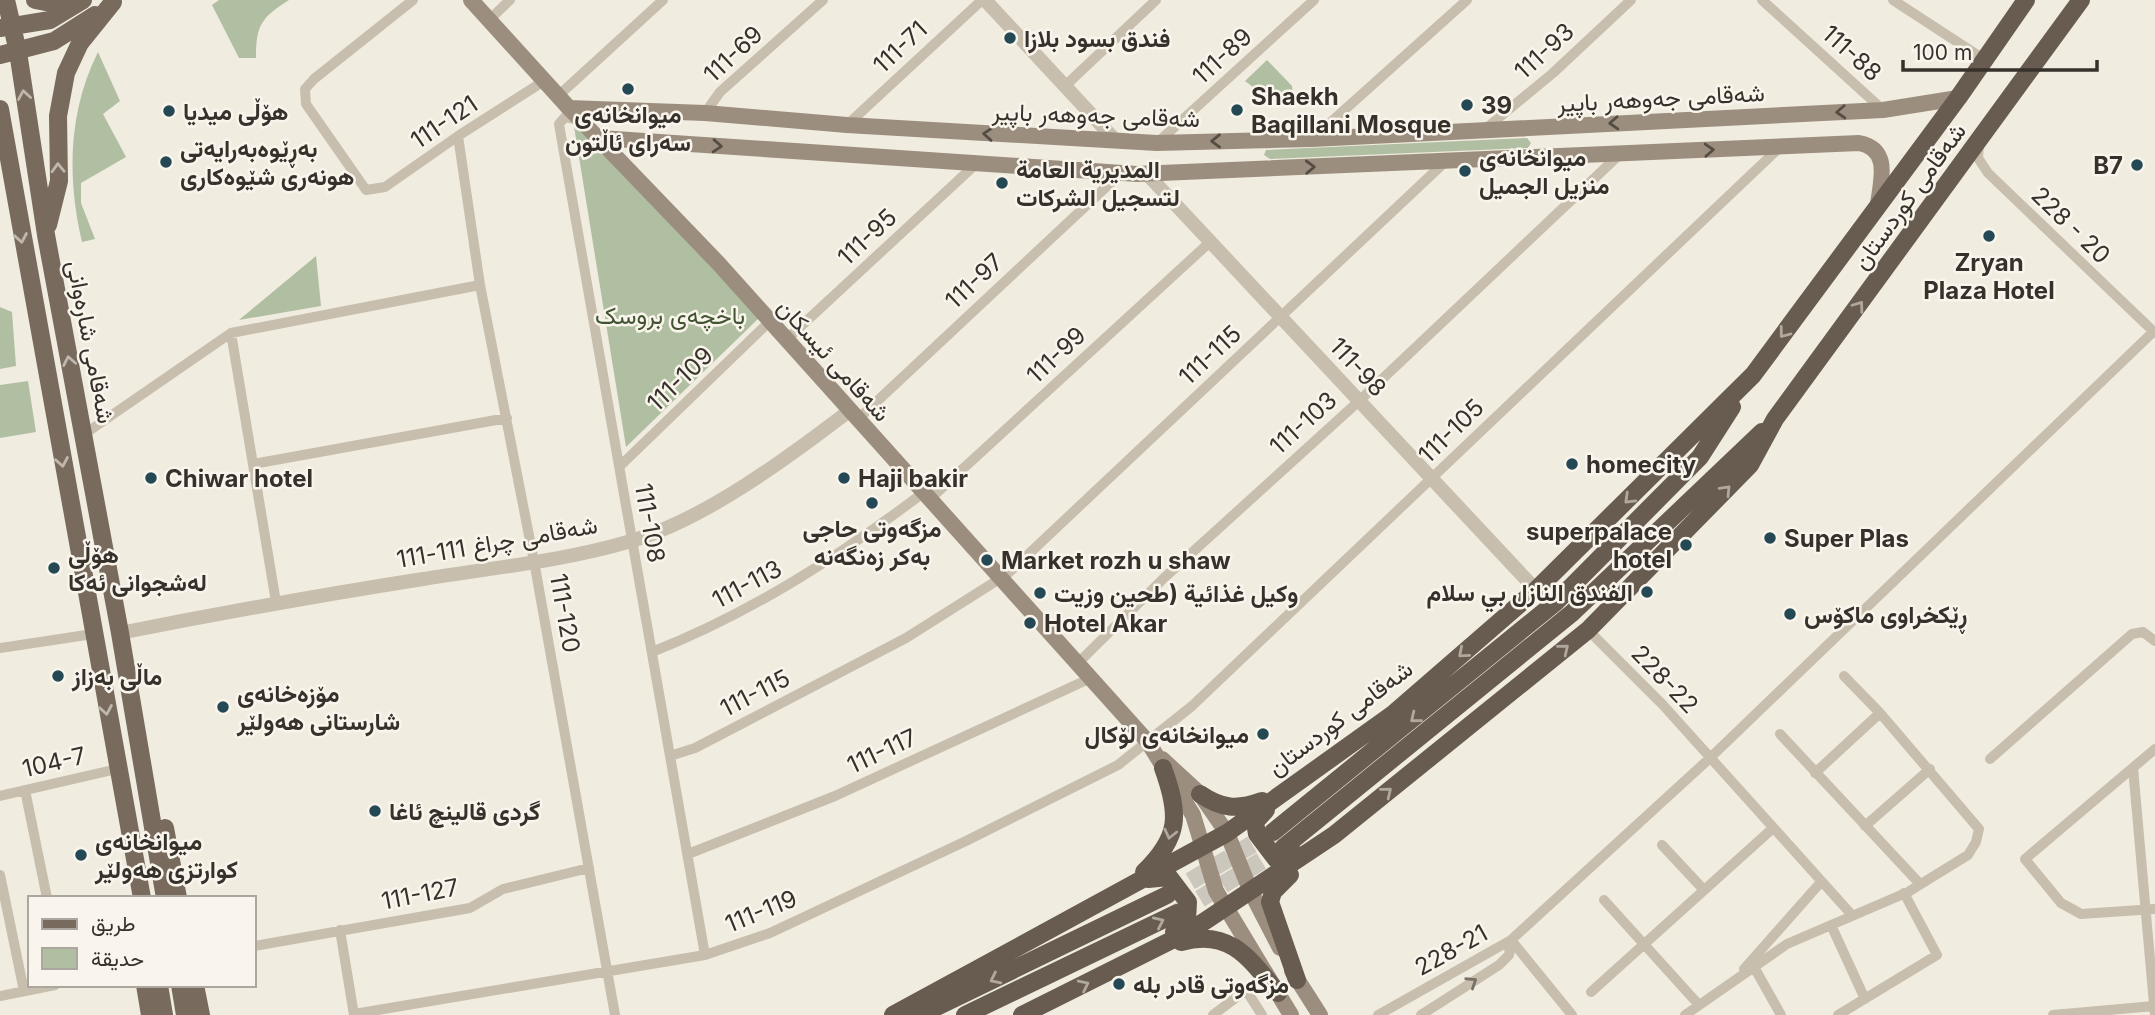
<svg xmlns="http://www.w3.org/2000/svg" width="2155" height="1015" font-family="Inter,Vazirmatn,sans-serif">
  <rect width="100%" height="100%" fill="#f1ece0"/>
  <path fill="#b0bfa1" d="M219,0H289C261,18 256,25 256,58H239L212,5Z
    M98,52L120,101L103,114L126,157L81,183V203L95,239L82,242C67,178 68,112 98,52Z
    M1267,60L1292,86L1293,95L1266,97L1245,81Z
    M573,120L760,317L626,447Z
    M1527,138L1531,143L1528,148L1270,159L1264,155L1266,150Z
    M316,256L321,306L239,320Z
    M0,307L12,312L16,366L0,369Z
    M28,381L36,432L0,438V385Z"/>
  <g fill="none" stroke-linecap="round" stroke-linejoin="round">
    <path stroke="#ccc7bc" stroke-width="18" stroke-dasharray="18 9" stroke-linecap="butt" d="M1167,895L1273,832
      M1177,913L1284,847"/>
    <path stroke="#c8bead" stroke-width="10" d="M413,0L314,79L305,89L306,104L366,190L385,187L458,136L544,81
      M1762,0L1883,110
      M1893,0L1985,60
      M489,20L510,0
      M1065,86L1156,0
      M558,96L663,0
      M705,113L720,92L823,0
      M580,120L565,117L559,124L560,130L705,955
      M847,125L982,0
      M1484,130L1553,73L1631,0
      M458,136L480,285L534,561L615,1015
      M1312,139L1467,0
      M1157,143L1314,0
      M1979,144L1978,158L1988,173L2155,333
      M231,333L276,602
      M786,340L977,163
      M857,420L1120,174
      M83,435L231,333L480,285
      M253,464L507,418
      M619,467L769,322
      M930,499L1210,242
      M1002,579L1446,161
      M1588,630L1663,705L1851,914
      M0,648L93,634
      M652,652C751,613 838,557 923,493
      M1077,664L1164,578L1359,401L1619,155
      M1844,676L1880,713
      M1780,734L1920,884
      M2155,749L2025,859L2061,903L2081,914L2155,909
      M670,756L695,748L906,638L1001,578
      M1990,759L2132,634L2143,632L2155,641
      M2133,768L2155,1015
      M25,790L47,898
      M0,796L117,769
      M1865,826L1930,769
      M1662,845L1703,889
      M688,854L835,796L1091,678
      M0,875L24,991
      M1604,900L1699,1005
      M1831,925L1865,999
      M340,930L354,1015
      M1511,940L1572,1015
      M254,946L470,908L503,889L589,868
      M1754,967L1781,1015
      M1744,969L1821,882
      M1591,992L1772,829
      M0,996L55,985
      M354,1014L705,955L770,933L966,841L1118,765L1192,706L1780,147
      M1213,1015L1246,990L1262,1015
      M1378,1015L1511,940L1710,758L2154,331
      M1421,1015L1499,965L1509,955L1511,940
      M1685,1015L1787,944L1908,892L1968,855L1976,842L1979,829L1880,713L1815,773
      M1838,1015L1937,955L1904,893
      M2053,1015L2154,1006"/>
    <path stroke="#c8bead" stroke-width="14" d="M985,0L1116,141
      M1147,174L1536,590
      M120,633C221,613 321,595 423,579C491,568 564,561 631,541C704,520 789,457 849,411"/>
    <path stroke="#9c8e7e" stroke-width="16" d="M471,0L569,108L719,264L1148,742L1193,815L1216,891L1291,1015
      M569,108L705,113L847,125L1157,143L1312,139L1883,110L1958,98
      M600,138L1137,174L1859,143C1891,149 1881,180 1878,204
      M1162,759L1200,794L1227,833L1251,892L1280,948
      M1292,971L1320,1015"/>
    <path stroke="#786b5e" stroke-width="18" d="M6,0L18,52L46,235L120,633L165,898
      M35,0L56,4L71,0
      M0,28L50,20L83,0
      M0,55L54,41L95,15
      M0,109L142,898
      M48,225L59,181L58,116L66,73L80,43L113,2
      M165,828L178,898
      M145,985L150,1015
      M159,985L164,1015
      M180,985L185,1015
      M195,985L201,1015"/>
    <path stroke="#685c50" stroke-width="18" d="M1200,794C1222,809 1237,810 1262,801
      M1266,810L1255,822L1257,834L1276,859L1286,861L1297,855
      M1273,832L1556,602L1700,457L1732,407
      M1284,847L1572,613L1762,432
      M1144,872C1180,837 1180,815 1163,768
      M1290,875L1273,892L1270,902L1297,980
      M1148,879L1169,877L1188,902L1187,921L1174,932
      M1181,942C1230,928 1250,959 1278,993
      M893,1015L1227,833L1393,714L1536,590L1753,375L1958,98L2026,0
      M920,1015L1167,895
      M965,1015L1177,913
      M1022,1015L1190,931L1334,835L1588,630L1750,465L1775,419L2081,0"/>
  </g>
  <defs><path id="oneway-chevron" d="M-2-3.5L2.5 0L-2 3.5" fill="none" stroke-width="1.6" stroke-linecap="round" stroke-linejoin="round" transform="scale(1.75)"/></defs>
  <g stroke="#bfb7ac">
    <use href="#oneway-chevron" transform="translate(24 95) rotate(-99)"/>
    <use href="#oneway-chevron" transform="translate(58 168) rotate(-92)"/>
    <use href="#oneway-chevron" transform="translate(21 238) rotate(80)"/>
    <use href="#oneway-chevron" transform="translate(69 361) rotate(-101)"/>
    <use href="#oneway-chevron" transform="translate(62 462) rotate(80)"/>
    <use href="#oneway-chevron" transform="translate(106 710) rotate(80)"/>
  </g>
  <g stroke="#554d44">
    <use href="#oneway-chevron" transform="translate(1841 112) rotate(177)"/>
    <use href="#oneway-chevron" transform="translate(1614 123) rotate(177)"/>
    <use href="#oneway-chevron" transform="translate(988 134) rotate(-176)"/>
    <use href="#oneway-chevron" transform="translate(1216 141) rotate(179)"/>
    <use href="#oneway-chevron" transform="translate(717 146) rotate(4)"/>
    <use href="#oneway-chevron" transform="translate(1709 150) rotate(-3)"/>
    <use href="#oneway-chevron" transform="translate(1310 167) rotate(-2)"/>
  </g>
  <g stroke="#b0a89e">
    <use href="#oneway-chevron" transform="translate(1859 306) rotate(-54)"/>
    <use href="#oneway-chevron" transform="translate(1784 333) rotate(127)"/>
    <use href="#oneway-chevron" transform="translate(1726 490) rotate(-46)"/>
    <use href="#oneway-chevron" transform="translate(1629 499) rotate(136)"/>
    <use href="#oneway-chevron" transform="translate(1564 649) rotate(-39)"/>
    <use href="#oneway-chevron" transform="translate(1463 653) rotate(139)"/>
    <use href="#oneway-chevron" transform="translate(1415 718) rotate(141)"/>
    <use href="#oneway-chevron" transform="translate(1387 792) rotate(-39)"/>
    <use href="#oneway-chevron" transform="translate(1170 834) rotate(103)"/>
    <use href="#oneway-chevron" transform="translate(1159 922) rotate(-25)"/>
    <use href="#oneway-chevron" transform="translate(995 979) rotate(154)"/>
    <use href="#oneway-chevron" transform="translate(1084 985) rotate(-26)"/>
  </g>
  <use stroke="#787066" href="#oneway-chevron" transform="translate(1472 982) rotate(-33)"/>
  <g fill="#244955" stroke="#f9f5ec" stroke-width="2.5">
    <circle cx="1010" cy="38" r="7"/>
    <circle cx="628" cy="89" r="7"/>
    <circle cx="1467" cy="105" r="7"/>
    <circle cx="1237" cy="110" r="7"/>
    <circle cx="169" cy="111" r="7"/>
    <circle cx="166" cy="162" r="7"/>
    <circle cx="2137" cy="165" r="7"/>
    <circle cx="1465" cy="171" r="7"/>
    <circle cx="1002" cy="183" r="7"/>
    <circle cx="1989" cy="236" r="7"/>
    <circle cx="1572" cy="464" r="7"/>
    <circle cx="151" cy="478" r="7"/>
    <circle cx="844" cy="478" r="7"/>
    <circle cx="872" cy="503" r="7"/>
    <circle cx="1770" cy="538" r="7"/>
    <circle cx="1686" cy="545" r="7"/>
    <circle cx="987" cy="560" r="7"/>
    <circle cx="54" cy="568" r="7"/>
    <circle cx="1647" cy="592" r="7"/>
    <circle cx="1040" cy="593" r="7"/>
    <circle cx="1790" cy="614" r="7"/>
    <circle cx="1030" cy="623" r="7"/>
    <circle cx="58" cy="676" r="7"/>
    <circle cx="223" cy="707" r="7"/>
    <circle cx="1263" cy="734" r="7"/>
    <circle cx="375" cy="811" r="7"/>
    <circle cx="81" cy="855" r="7"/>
    <circle cx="1119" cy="984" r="7"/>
  </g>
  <g text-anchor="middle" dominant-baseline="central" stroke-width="5" stroke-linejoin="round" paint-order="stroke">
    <g font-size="24" font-weight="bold" fill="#37312b" stroke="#f9f5ec" text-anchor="start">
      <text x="1024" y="38">فندق بسود بلازا</text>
      <text x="1251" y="96">Shaekh<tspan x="1251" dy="28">Baqillani Mosque</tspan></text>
      <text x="1481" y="105">39</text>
      <text x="183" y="111">هۆڵی میدیا</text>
      <text x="628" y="114" text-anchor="middle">میوانخانەی<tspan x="628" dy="28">سەرای ئاڵتون</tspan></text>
      <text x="180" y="148">بەڕێوەبەرایەتی<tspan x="180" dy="28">هونەری شێوەکاری</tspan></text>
      <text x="1479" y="157">میوانخانەی<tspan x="1479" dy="28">منزیل الجمیل</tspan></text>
      <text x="2123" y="165" text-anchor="end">B7</text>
      <text x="1016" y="169">المديرية العامة<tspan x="1016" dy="28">لتسجيل الشركات</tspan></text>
      <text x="1989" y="262" text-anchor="middle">Zryan<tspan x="1989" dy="28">Plaza Hotel</tspan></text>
      <text x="1586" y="464">homecity</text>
      <text x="165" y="478">Chiwar hotel</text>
      <text x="858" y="478">Haji bakir</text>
      <text x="872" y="528" text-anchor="middle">مزگەوتی حاجی<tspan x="872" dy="28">بەکر زەنگەنە</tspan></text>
      <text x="1672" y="531" text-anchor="end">superpalace<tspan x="1672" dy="28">hotel</tspan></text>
      <text x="1784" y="538">Super Plas</text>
      <text x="68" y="554">هۆڵی<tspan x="68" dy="28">لەشجوانی ئەکا</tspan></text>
      <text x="1001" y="560">Market rozh u shaw</text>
      <text x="1633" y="592" text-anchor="end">الفندق النازل بي سلام</text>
      <text x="1054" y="593">وكيل غذائية (طحين وزيت</text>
      <text x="1804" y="614">ڕێکخراوی ماکۆس</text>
      <text x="1044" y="623">Hotel Akar</text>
      <text x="72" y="676">ماڵی بەزاز</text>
      <text x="237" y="693">مۆزەخانەی<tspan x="237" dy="28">شارستانی هەولێر</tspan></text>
      <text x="1249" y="734" text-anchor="end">میوانخانەی لۆکال</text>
      <text x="389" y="811">گردی قالینچ ئاغا</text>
      <text x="95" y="841">میوانخانەی<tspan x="95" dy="28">کوارتزی هەولێر</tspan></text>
      <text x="1133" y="984">مزگەوتی قادر بلە</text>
    </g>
    <g font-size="24" fill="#37312b" stroke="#f9f5ec">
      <text transform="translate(900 47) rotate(-43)">111-71</text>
      <text transform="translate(1544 51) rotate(-42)">111-93</text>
      <text transform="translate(1852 53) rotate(42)">111-88</text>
      <text transform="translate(733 54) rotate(-43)">111-69</text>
      <text transform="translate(1222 56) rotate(-42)">111-89</text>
      <text transform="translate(1661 98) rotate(-3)">شەقامی جەوهەر باپیر</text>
      <text transform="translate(1096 115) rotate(2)">شەقامی جەوهەر باپیر</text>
      <text transform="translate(444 122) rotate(-34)">111-121</text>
      <text transform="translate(1909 196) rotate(-54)">شەقامی کوردستان</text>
      <text transform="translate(2071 225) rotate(44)">228 - 20</text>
      <text transform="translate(867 237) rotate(-43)">111-95</text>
      <text transform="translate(974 281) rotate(-43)">111-97</text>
      <text transform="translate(91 342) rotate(79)">شەقامی شارەوانی</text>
      <text transform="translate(1056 355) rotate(-43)">111-99</text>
      <text transform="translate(1210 355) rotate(-43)">111-115</text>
      <text transform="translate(834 360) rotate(48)">شەقامی ئیسکان</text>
      <text transform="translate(1358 367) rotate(47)">111-98</text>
      <text transform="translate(680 379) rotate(-44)">111-109</text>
      <text transform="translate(1303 423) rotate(-42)">111-103</text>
      <text transform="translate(1451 431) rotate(-44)">111-105</text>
      <text transform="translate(650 523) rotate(80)">111-108</text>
      <text transform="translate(497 542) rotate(-10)">شەقامی چراغ 111-111</text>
      <text transform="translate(747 584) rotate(-28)">111-113</text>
      <text transform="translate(565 613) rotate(80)">111-120</text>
      <text transform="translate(1665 679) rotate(46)">228-22</text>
      <text transform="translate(755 693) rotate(-27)">111-115</text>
      <text transform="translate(1340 718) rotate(-37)">شەقامی کوردستان</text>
      <text transform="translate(882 751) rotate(-25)">111-117</text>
      <text transform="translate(54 762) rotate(-13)">104-7</text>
      <text transform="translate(420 894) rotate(-11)">111-127</text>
      <text transform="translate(761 911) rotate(-22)">111-119</text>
      <text transform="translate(1451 950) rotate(-29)">228-21</text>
    </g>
    <g font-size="24" fill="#415331" stroke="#f9f5ec">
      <text x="670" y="315">باخچەی بروسک</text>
    </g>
  </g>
  <rect x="28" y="896" width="228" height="91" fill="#f9f5ec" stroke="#aba79f" stroke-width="2"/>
  <rect x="42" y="919" width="35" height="10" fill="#786b5e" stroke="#aba79f" stroke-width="2"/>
  <text x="91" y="931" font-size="21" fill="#37312b">طريق</text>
  <rect x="42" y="948" width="35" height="21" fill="#b0bfa1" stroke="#aba79f" stroke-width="2"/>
  <text x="91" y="966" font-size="21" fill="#37312b">حديقة</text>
  <path d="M1903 60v10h194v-10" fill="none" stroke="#37312b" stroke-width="3.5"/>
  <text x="1913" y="60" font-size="21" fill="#37312b" stroke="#f9f5ec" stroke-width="5" paint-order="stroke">100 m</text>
</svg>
